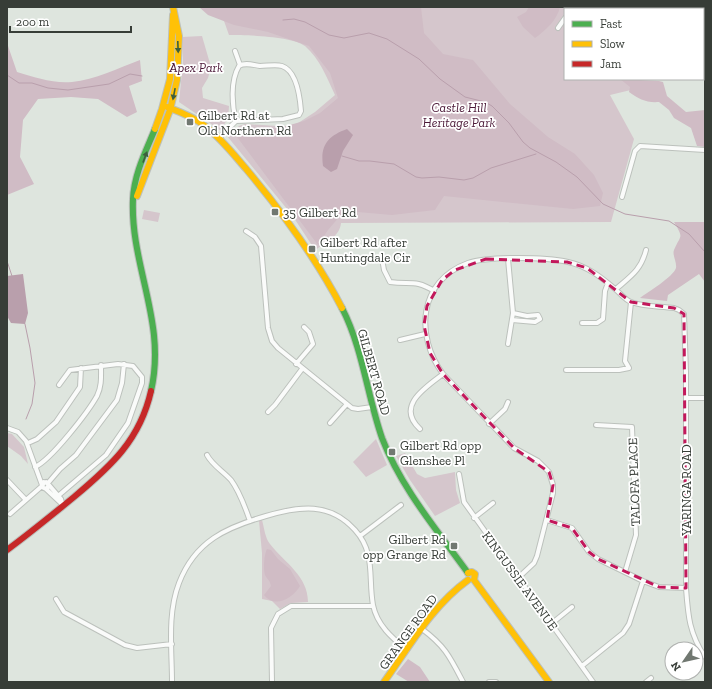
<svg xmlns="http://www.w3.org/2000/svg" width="712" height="689" font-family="'Zilla Slab',serif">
  <rect width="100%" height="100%" fill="#dee5de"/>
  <path fill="#d5c6cc" d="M219,7H594L595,9H565V79H634L639,88L610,95L634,139L611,222L341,223C340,236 326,243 315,250L292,215L227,136L239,126L245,124L292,127L315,112L335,95C327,78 320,59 305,46C292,36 246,35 229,35Z
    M202,36L211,67L208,78L202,88L203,98L229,106L228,119L220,130L179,102L183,62L182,37Z
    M144,210L160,213L158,222L142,219Z
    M7,433L12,434L24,447L28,464L21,456L7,446Z
    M376,439L387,465L366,477L353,462Z
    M405,453L417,474L425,478L455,472L456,490L460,503L435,516L410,480L396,456Z
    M262,520C264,527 265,538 270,544C285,563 308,576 308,602L291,603L280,609L272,601L262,599V553L259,521Z"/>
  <path fill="#d0bcc5" d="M199,7H421L424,33L443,54L473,60L510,104L548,137L575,154L594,175L603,193L600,206L573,209L444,196L435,210L392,215L358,212L340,216L328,230L318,245L237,137L260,128H279L304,121L320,113L338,98L330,73L309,46L268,32L234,25L208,15Z
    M529,7H560C557,20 546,30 535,38L523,27L517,17L526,12Z
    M7,43L17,72C34,77 54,84 72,82C95,80 118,68 140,60L142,81L129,86L137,112L127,117L98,99L71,97L38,99L23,120L20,157L34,184L7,195Z
    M620,79L659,81L663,82L667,96L686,112L705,110V147L697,146L691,128L674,118L669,110L659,102C646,103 639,99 629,92L630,87Z
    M674,222H705V282L699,274L668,295L667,301L640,298C648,292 673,277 676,268C677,262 672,255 674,250C681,234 684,239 674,222Z
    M267,549L271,550L278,559L290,569L300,586C293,598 275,609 264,595L271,586C270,580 267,579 265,575C263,569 264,555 267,549Z
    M408,659L420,667L430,682H409L396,674Z"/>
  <path fill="#b99fac" d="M347,129L353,135L343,151L337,169L331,172L323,166C320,145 328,136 347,129Z
    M23,274L28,313L25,324L11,323L7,316V276Z"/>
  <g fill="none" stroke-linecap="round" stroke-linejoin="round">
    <path stroke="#b99fac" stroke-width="1" d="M283,20L294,19L305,22L329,35L344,38L369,33L387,39L419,59L440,79L465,97L485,102L492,106L509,123L523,142L530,148L556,162L577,177L603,204L625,214L669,221L689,234L705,252
      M7,75L19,83H32L48,88L68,90L109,84L130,74L142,76
      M342,156L359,161H370L394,164L416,177L422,178L439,177L464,180L473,178L491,168L536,154
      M7,261L12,276
      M25,324L30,348L35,383L32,404L26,419"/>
    <defs>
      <path id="street" d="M633,7L634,9
        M572,9L573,7
        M669,9L670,7
        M558,28L565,18
        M235,51L240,65
        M219,138L236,121L283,119L299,115L301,111C300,98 297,71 282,66C276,64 267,66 260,66C253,65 245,62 239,66C230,81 232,106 236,121
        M622,197L635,151L640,146L705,150
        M246,231L255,237L261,246L268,328L272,341L278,348L352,408L358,409L372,407
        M382,259L384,270L390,282C410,285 415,279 434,291
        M508,259L513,313L508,344
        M616,289C631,276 641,270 646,250
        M512,320L535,322L540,319L538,315L527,316L513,313
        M582,323H597L603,319L605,291L608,283
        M400,340L425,334
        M296,364L313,344L309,332L304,327
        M566,370H619L629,368L625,361L631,302
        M686,398H705
        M268,412L275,405L302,369
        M330,423L347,404
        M489,424L505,409L508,402
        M596,425L632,427L636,535L625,572
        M7,428L18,432L26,441L42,485
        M420,429C395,406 426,387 443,374
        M28,443L37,439L56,422L80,387L81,368
        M207,455C212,465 223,471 231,480C240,492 245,507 250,521
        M35,467C51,460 88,412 97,396C102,386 101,376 101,365
        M459,474L464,502L593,682
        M7,480L26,500
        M44,482L42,487L46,489L49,486L46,482
        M48,483L60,469L76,455L117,400L122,383L124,364
        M49,485L61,499L63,506
        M46,489L63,505
        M58,496L106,455L128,423L142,383V377L133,366L118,364L70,370L59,385
        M10,514L42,486
        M474,518L493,503
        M547,520L572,528L589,552L598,559L643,581L659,587L686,588
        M360,536L401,505
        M518,578L534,563L537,556L553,493V485L549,472L538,461L514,448L443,374C415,336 418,281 468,263C489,256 546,257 568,262C587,266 601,277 615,289C620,293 625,300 631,302C644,307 660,306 674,308L679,310L684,314L686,372V588C688,615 689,633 705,657
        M56,599L64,612L125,645L137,648L172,644
        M551,624L572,607
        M422,629C445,646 450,657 463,682
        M582,666L623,633L629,624L643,581
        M172,682C172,650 167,614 179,583C195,541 227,527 266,516C300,506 330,502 355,530C376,553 368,578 373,605C377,625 392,638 407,650
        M272,682L271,628L278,614L291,606H373
        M489,682H496
        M646,682L651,678"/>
      <path id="fast" d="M342,308C363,349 367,395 382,438C401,488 437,530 468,573
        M151,391C167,322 130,266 133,199C134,174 146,151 155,129"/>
      <path id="slow" d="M167,107C180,112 194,117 205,126C221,138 234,155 247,170C283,213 316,258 342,308
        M155,129L162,109L170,79L173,15
        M137,196L170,110L177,80L179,36L173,7
        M468,573L472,572L475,574L474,580
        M474,580L549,682
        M384,682C410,646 431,607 468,580"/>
      <path id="jam" d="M7,550C30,533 52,515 74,497C111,466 140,440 151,391"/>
    </defs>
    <use href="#street" stroke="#bcc1bc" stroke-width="6"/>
    <use href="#fast" stroke="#bcc1bc" stroke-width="8"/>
    <use href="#slow" stroke="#bcc1bc" stroke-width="8"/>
    <use href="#jam" stroke="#bcc1bc" stroke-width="8"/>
    <use href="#street" stroke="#fafbfa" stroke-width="4"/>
    <use href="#fast" stroke="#4caf50" stroke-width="6"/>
    <use href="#slow" stroke="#ffc107" stroke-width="6"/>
    <use href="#jam" stroke="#c62828" stroke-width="6"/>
  </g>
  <defs><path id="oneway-solid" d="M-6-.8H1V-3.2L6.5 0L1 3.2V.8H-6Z"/></defs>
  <g fill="#3d5f3e">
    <use href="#oneway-solid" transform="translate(178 47) rotate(88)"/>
    <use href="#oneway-solid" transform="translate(174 94) rotate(101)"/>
    <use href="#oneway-solid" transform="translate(145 157) rotate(-70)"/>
  </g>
  <path fill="none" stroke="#c2185b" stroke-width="3" stroke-dasharray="8 5" stroke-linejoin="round" d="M486,259L567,262L587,268L631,302L674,308L684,314L686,588L659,587L598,559L589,552L572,528L547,520L553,485L549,472L514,448L443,374L430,353L424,325L427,306L442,280L455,270Z"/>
  <g fill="#717871" stroke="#fff" stroke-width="1.5">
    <rect x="186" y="118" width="8" height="8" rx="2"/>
    <rect x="271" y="208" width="8" height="8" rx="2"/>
    <rect x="308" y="245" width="8" height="8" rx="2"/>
    <rect x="388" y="448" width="8" height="8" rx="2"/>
    <rect x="450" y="542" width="8" height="8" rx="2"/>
  </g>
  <g text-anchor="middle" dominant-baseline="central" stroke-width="3.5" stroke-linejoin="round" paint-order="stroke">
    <g font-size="13" font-style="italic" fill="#4a1736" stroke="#fff">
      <text x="196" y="67">Apex Park</text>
      <text x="459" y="107">Castle Hill<tspan x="459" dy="15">Heritage Park</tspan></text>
    </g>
    <g font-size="13" fill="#373d37" stroke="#fff" text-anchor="start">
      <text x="198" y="115">Gilbert Rd at<tspan x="198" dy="15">Old Northern Rd</tspan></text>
      <text x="283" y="212">35 Gilbert Rd</text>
      <text x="320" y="242">Gilbert Rd after<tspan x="320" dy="15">Huntingdale Cir</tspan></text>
      <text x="400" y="445">Gilbert Rd opp<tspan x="400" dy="15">Glenshee Pl</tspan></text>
      <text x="446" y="539" text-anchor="end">Gilbert Rd<tspan x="446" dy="15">opp Grange Rd</tspan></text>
    </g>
    <g font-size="13" fill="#373d37" stroke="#fff">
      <text transform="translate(374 372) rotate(74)">GILBERT ROAD</text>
      <text transform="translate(634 482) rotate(-92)">TALOFA PLACE</text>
      <text transform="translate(686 490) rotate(-90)">YARINGA ROAD</text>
      <text transform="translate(520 581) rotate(54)">KINGUSSIE AVENUE</text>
      <text transform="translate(408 632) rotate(-54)">GRANGE ROAD</text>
    </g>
  </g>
  <rect width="712" height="689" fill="none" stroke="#373d37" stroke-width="16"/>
  <rect x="564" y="8" width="140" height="72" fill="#ffffff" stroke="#afb1af"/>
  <rect x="572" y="21" width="20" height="6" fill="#4caf50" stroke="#afb1af"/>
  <text x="600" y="28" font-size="12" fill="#373d37">Fast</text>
  <rect x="572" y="41" width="20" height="6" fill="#ffc107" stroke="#afb1af"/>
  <text x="600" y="48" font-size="12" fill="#373d37">Slow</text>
  <rect x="572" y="61" width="20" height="6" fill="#c62828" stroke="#afb1af"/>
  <text x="600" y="68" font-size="12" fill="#373d37">Jam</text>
  <g transform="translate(684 661) rotate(236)"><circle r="19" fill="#ffffff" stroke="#afb1af"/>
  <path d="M0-3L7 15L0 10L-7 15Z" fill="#717871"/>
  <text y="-6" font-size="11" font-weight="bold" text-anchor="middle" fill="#373d37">N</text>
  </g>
  <path d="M10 26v6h121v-6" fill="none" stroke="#373d37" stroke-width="2"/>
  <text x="16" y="26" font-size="12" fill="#373d37" stroke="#ffffff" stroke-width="3" paint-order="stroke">200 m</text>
</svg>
